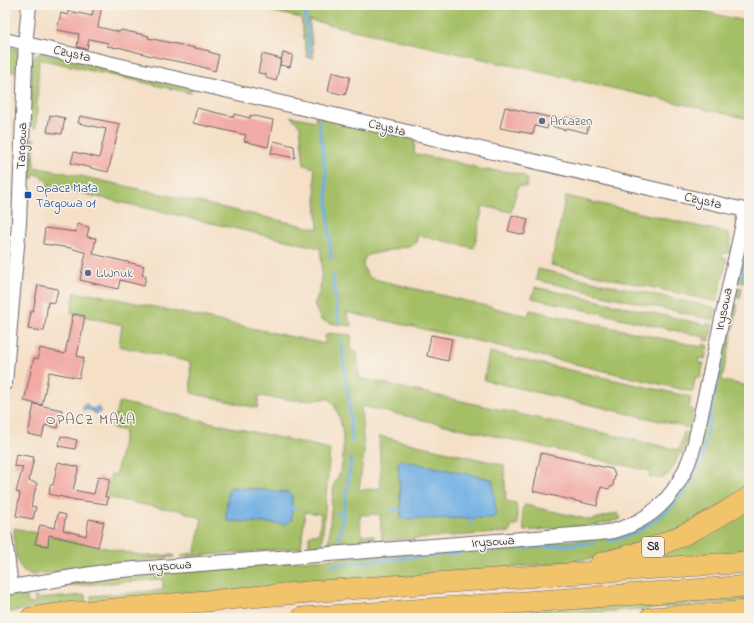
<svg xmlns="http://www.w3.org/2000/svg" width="754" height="623" font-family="'Indie Flower',sans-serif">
  <rect width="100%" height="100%" fill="#f7f3e8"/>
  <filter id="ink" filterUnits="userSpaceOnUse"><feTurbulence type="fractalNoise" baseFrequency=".025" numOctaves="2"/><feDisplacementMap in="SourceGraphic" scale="8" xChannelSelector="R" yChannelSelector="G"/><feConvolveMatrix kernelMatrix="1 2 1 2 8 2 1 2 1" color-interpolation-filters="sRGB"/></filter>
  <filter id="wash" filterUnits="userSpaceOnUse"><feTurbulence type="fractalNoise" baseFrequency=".012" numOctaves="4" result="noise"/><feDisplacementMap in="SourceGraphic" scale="16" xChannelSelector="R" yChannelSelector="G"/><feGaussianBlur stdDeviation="0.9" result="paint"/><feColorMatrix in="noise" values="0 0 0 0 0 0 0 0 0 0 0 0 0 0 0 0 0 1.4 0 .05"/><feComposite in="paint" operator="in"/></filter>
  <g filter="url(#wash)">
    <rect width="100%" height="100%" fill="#f5e0c7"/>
    <path fill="#a4bf65" stroke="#637050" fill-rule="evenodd" d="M244,5H675L749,22V119L309,20L314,58L307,57L301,18Z
      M5,46L16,49L18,51L17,73L5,70Z
      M41,53L192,86L191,93L39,59L36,129L30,125L32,61L35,56Z
      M290,116L316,121L315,116L415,139L414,154L452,161L485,170L510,172L523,175L527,179V187L518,186L511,212L483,206L474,248L418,235L416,242L413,245L368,255C359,263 364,269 370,278L528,316L530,310L702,347L703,344L708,346L705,359L699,358L698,363H704L700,378L695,377L693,392L491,344L346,312L352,326L329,323L321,320L314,305L320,290L322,265L320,248L63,189H48C50,179 41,177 34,173L33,178L29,179L30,139L35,138L34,167L81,176L318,229L314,168L304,165L300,126Z
      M566,196L728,233L731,242L728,253H723L722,258L727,259L717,302L551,265Z
      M749,239V257L743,283L738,281L736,278L744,243Z
      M538,269L711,307L716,309L714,320L536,280Z
      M535,287L707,325V323L713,324L709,341L704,340V337L532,298Z
      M737,287L742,288L740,299L734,296V289Z
      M75,292L89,295L90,293L325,344V336L329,333L351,335V351L357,352L359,378L679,450L684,432L689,433L683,454L679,453C673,469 670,482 649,477L650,471L361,406L364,452L359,490L381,488L379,436L504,465L506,501L516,503L518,524L511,526L510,532L382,541L380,514L360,515L361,535H373L376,539V542L328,546C330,526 331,505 334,485C335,480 339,476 341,471C345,451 345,412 328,398C302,402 285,400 259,396L257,408L191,393L190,362L119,346L122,325L71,313ZM398,464L493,480L401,517Z
      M730,305H738L733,330L728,328L726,325Z
      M728,334L732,335L722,378L723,381L749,386V489L689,526L596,558L564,563L91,604V596L163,590V579L68,586L41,590L40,587L105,576L593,539L672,500L723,336Z
      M489,352L691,397L689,408L694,410L690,428L484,380Z
      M119,402L330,449L322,546L309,547V536L312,534H319L321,514L305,512L301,548L182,557V555L194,553L195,551L202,518L186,513L180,510L161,508L105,497L111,474L116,475L125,431L112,428ZM232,487L289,492L292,496L291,521L227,519L228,491L229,489Z
      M749,502V556L633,559Z
      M525,505L591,520L618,513L621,519L596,525L524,531L522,509Z
      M14,528L144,556L173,555L174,557L113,563L32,575C12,569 15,545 14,528Z
      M34,589V591L26,592L28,604L35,603V596L37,599L85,595L86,604L27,609L5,613V595Z
      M749,595V601L519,618H432Z"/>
    <path fill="#6fafe3" stroke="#48688f" d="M87,404L91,409L99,407L100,409V412L96,414L90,410H83V406Z
      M400,460L491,479L493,482L496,514L493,518H490L402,519L398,463Z
      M232,487L290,493L292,496L291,521L289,523L285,524L228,521L226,517L228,491L229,489Z"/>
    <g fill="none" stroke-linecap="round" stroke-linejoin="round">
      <path stroke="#6fafe3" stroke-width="3" d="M304,5L310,55
        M319,122L326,174L331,259
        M333,276L337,310
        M740,278L747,246L749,243
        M736,294V290
        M337,311L339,322
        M729,326L733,306
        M341,339L342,348
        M342,349L349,403L352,442
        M291,508L295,509
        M391,510H401
        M337,513L344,514
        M471,519V525
        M339,538L344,511L351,459
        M610,541C650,531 683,504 699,465C706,449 707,429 711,411C716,386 721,362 726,337
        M485,551L594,543
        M332,565L459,553"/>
    </g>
    <g id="blocks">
      <path fill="#f1aba4" d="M94,5H102L98,27L120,32L121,30L149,36L148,38L210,51L209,52L219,55L215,71L192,64L159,58L118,47L117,48L107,46L108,43L89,39L87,49L77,47L79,34L57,30L61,13L68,15V11L92,16Z
        M283,53L293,55L290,67L280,65Z
        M262,54L281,59L276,81L266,78V74L258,73Z
        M332,72L350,77L345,95L328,91Z
        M505,107L562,120L563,117L589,123L587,133L566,128L565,130L548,125L547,129L535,126L533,134L500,128Z
        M197,108L234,117V114L250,118V115L273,120L268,147L244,141L246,135L193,123Z
        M50,115L65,118L62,134L47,132Z
        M80,116L120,124L108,172L71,163L74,152L99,158L106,129L78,123Z
        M274,141L294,146L295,158L271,153Z
        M512,215L528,219L524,235L508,231Z
        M77,224L89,227L87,237L96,238L93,254L144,266L142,275L146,276L144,286L120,280L118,289L80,280L86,253L71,248L43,244L45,228L76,232Z
        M38,285L58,289L55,303L48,302L44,331L28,329L31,311H33Z
        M73,314L85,316L77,356L84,358L79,378L49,372L42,405L24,401L34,358L38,359L40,348L65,354Z
        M431,335L452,339L448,361L427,356Z
        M34,404L62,410L58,428L45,425L42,437L28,434Z
        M61,436L77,440L75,449L58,446Z
        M541,453L612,469L615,474L613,486L608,489L601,487L597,506L533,491Z
        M16,454L34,457L29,481L37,483L31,506L36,507L33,519L16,516L20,493L16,492L23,467L14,466Z
        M58,462L79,467L73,490L94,494L98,476L110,479L105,497H108L107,504L76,500L49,494L50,485H53Z
        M58,513L66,515L63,530L86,536L89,519L104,522L98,547L49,535L48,546L35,544L40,525L55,528Z"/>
    </g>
  </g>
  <g filter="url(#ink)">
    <use href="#blocks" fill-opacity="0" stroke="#6c646c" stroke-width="1"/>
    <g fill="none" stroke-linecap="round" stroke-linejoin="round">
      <defs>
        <path id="minor" d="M5,39L26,44"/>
        <path id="tertiary" d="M26,44L749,211
          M5,383L19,223L26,36L29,5
          M5,538L11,587
          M5,588L110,571L586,534C597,533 607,533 617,530C661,517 684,484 695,442L746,210"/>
        <path id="motorway" d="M601,563C654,551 704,528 749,497
          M31,618L65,613C159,606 253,596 347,589C481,579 615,571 749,562
          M302,618L749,586
          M650,618L749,611"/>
      </defs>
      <use href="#minor" stroke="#6c646c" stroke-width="14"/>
      <use href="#tertiary" stroke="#6c646c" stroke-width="16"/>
      <use href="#motorway" stroke="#6c646c" stroke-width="22"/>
      <use href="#minor" stroke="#fff" stroke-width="12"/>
      <use href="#tertiary" stroke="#fff" stroke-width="14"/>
      <use href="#motorway" stroke="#f1c36a" stroke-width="21"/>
    </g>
  </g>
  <g fill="#5c6f8a" stroke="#f7f3e8" stroke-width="1.5">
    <circle cx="542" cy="121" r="4"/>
    <circle cx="88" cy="273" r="4"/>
  </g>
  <rect fill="#1a4fb4" stroke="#f7f3e8" stroke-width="1.5" x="24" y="191" width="8" height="8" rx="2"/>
  <g text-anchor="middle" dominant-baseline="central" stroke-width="3" stroke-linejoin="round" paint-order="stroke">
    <rect fill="#f7f3e8" stroke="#62616f" stroke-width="1" x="642" y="537" width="22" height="20" rx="3"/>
    <g font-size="12" font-weight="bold" fill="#22223b">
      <text x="653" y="547">S8</text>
    </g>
    <g font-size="13" fill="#22223b" stroke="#f7f3e8">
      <text transform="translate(72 54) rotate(13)">Czysta</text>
      <text transform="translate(387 128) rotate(14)">Czysta</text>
      <text transform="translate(22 146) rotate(-88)">Targowa</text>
      <text transform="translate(703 201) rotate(13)">Czysta</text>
      <text transform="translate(724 309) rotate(-78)">Irysowa</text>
      <text transform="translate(493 542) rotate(-4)">Irysowa</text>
      <text transform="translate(170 566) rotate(-4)">Irysowa</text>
    </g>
    <g font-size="13" fill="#4e5e75" stroke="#f7f3e8" text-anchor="start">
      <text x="550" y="121">Arkazen</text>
      <text x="96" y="273">L.Wnuk</text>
    </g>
    <g font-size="13" fill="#164399" stroke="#f7f3e8" text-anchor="start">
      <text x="36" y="188">Opacz Mała<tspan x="36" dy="15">Targowa 01</tspan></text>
    </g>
    <g font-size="15" letter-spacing="1" fill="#6a5260" stroke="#f7f3e8">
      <text x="91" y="420">OPACZ MAŁA</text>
    </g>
  </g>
  <rect width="754" height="623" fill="none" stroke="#f7f3e8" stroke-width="20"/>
</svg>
